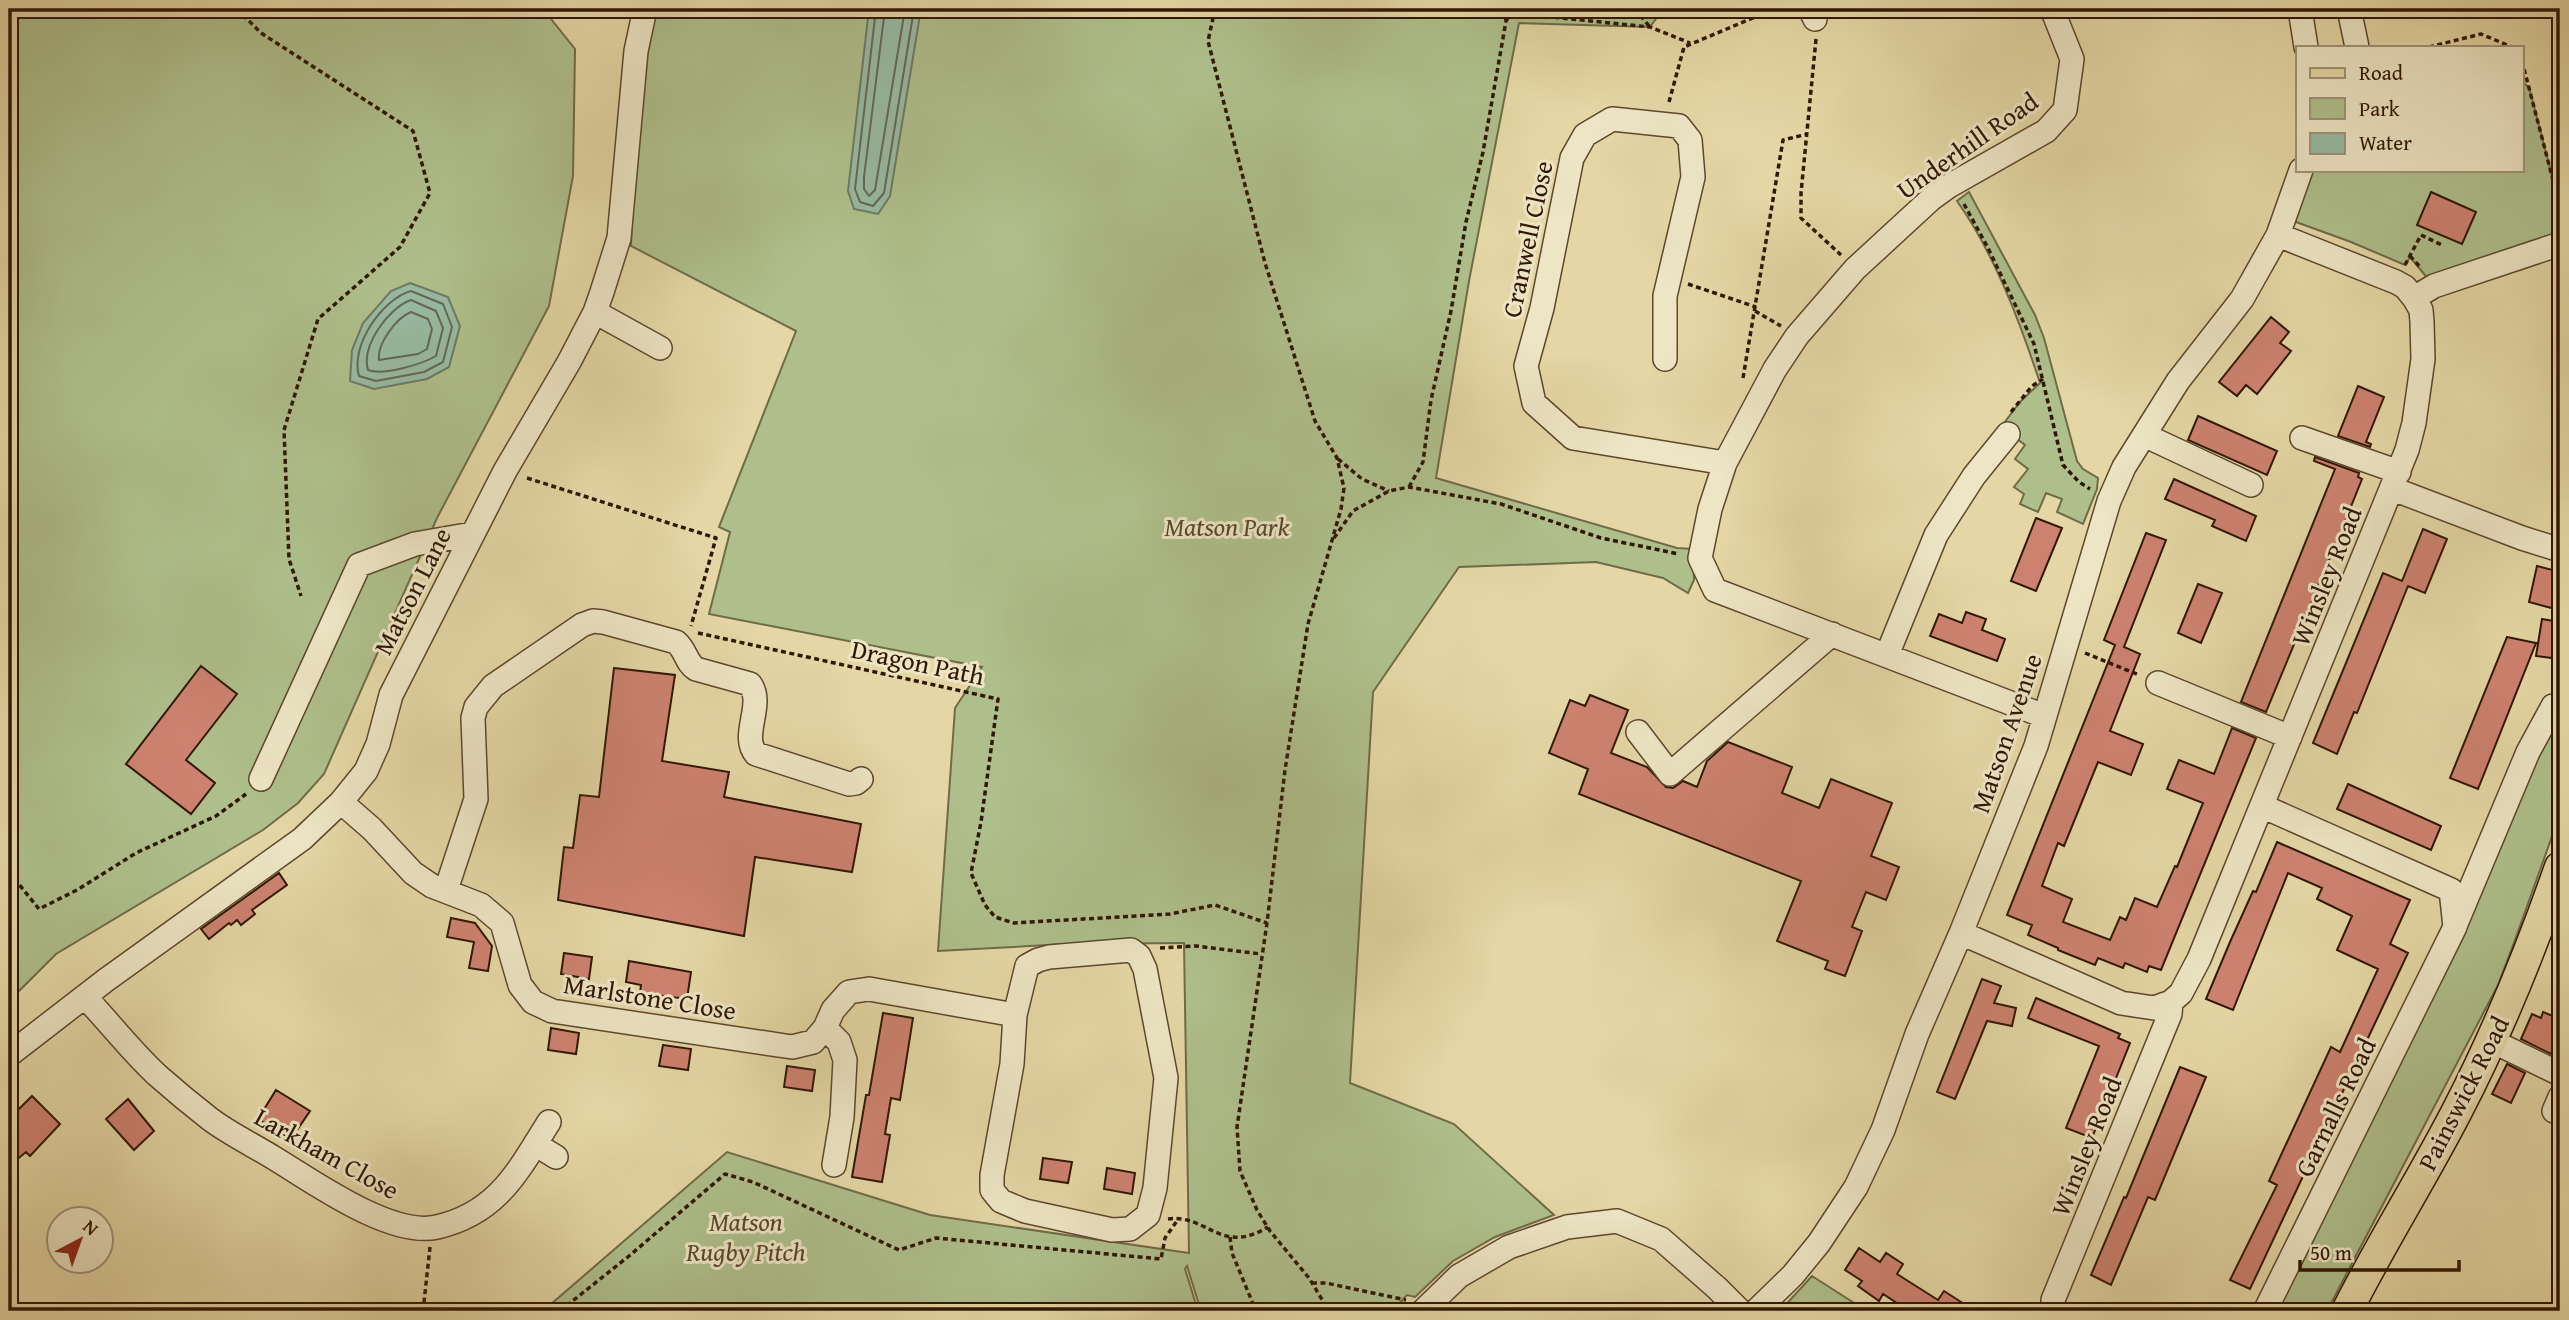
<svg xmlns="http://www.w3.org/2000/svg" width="2569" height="1320" font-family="'Gentium Book Plus',serif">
  <rect width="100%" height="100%" fill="#e4d7a5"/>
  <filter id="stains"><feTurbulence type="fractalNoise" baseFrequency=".00286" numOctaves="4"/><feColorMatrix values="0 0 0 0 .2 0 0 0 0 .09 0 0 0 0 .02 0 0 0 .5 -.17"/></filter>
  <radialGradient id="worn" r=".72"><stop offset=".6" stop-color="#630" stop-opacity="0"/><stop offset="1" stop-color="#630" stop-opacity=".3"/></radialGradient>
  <path fill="#aebf8b" stroke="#6f6b48" stroke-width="2" d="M9,9H543L575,49L573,176L549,306L437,518L324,774L298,803L263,830L56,954L9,1001Z
    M649,9H1663L1650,27L1519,23L1469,281L1436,478L1677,548L1693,549L1694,580L1688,593L1663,578L1596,562L1459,567L1373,692L1350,1083L1454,1124L1554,1215L1495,1237L1453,1261L1415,1297L1407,1295L1401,1301L1405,1306L1400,1311H1201L1187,1266L1185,1269L1198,1311H543L727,1152L930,1215L1189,1253L1184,943L1067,944L938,951L955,708L982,667L709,614L730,532L719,527L796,331L631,246L639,51Z
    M2522,82L2529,87L2560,207V244L2434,286L2410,257L2405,265L2351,242L2285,218L2301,170H2522Z
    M1969,192L2035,315L2044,338L2077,461L2083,469L2098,478L2097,489L2083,524L2057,512L2062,499L2046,493L2038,512L2020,504L2024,494L2014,487L2028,469L2015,459L2025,445L2001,427L2020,402L2040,383C2020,322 1994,253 1957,201Z
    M2560,710V814L2515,940L2498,985L2327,1311H2265Z
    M1812,1276L1862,1308L1867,1311H1780Z"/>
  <path fill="#97baa2" stroke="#6e7963" stroke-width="2" d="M869,9H921L890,196L878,214L854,209L848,191Z
    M410,283L448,297L460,326L449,367L427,379L374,389L350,381L352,350L363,323L391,291Z"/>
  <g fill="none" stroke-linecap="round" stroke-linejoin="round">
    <path stroke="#646854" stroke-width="2" d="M876,9L855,189L860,202L873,206L884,193L914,9
      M885,9L864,177V189L869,196L875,190L905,9
      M411,291L443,304L452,327L443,362L424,372L376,381L359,376C350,346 382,299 411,291Z
      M411,300L436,311L443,328L436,356C422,364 384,376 368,370C361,346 388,308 411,300Z
      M411,312L428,319L432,329L427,349L418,354L379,360C377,344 396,318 411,312Z"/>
    <path stroke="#6e7963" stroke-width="6" d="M334,9L338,13"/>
  </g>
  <path fill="#cd8270" stroke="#301705" stroke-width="2" d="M2431,192L2476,212L2462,244L2417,225Z
    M2271,317L2289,332L2280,343L2291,351L2257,394L2246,385L2237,396L2219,382Z
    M2358,386L2384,397L2366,442L2371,444L2370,447L2338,436Z
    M2198,416L2277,451L2267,475L2188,440Z
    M2315,457L2359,473L2358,477L2362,479L2344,524L2348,525L2335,557L2331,555L2266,712L2241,702L2335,469L2314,461Z
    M2174,479L2256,516L2246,541L2212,526L2215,520L2165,499Z
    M2036,518L2062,528L2036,591L2011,581Z
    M2423,529L2447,539L2425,593L2408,586L2357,713L2354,712L2337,754L2313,743L2383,573L2402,581Z
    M2146,533L2166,540L2124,647L2140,654L2110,731L2143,744L2131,775L2098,762L2064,846L2058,843L2042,886L2072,899L2063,922L2110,940L2120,917L2126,920L2135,898L2157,907L2175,866L2177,867L2203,803L2167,789L2179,760L2214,774L2232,728L2256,738L2161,970L2149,966L2147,972L2125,963L2123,968L2098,958L2095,965L2058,950V948L2028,935L2032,925L2007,915L2115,645L2104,640Z
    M2537,566L2560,572V588L2555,609L2529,602Z
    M2198,584L2222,593L2201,643L2178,633Z
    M1966,612L1986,619L1982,630L2005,639L1997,661L1930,636L1939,614L1962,623Z
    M2542,619L2560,622V659L2536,656Z
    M2507,637L2536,643L2478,789L2450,778Z
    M201,666L237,694L186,760L215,783L191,814L126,764Z
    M614,668L675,675L662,761L729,772L724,797L861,824L852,872L755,857L744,936L558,900L564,847L573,848L580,795L599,797Z
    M1590,695L1628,710L1611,753L1647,767L1666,787L1673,788L1683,781L1697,787L1707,761L1728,742L1792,767L1782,793L1819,808L1831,779L1892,803L1871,856L1899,867L1886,900L1866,892L1852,927L1862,931L1845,976L1825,969L1828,961L1777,941L1801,881L1579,794L1588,769L1549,753L1570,700L1585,706Z
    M2348,784L2441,826L2431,850L2337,809Z
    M2277,842L2410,900L2390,944L2408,953L2250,1289L2230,1280L2277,1185L2269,1181L2331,1047L2340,1052L2378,969L2337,950L2352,916L2317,899L2322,888L2288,873L2233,1010L2206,999L2230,942L2253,891L2256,892Z
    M279,873L287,885L252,910L255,914L241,925L237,920L231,925L229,923L209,939L201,929Z
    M451,918L475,923L492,946L488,971L469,968L474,942L447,937Z
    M564,953L592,957L589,979L561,974Z
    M629,961L691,972L687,999L640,993L641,985L626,982Z
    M1982,979L2001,986L1994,1003L2016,1008L2012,1026L1987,1021L1955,1099L1937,1092Z
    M2036,998L2120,1034L2118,1038L2130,1043L2092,1138L2066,1128L2099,1046L2028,1018Z
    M2543,1012L2560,1019V1033L2551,1054L2521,1039L2532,1014L2541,1018Z
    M883,1013L913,1018L900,1100L891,1098L885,1134L890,1135L882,1182L852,1177L866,1095H869Z
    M551,1028L579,1033L576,1054L548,1050Z
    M663,1045L691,1049L688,1070L659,1066Z
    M2507,1064L2525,1073L2511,1103L2492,1094Z
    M787,1066L815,1070L812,1091L784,1087Z
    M2180,1067L2206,1077L2155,1200L2148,1197L2111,1285L2091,1275L2124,1197L2126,1198Z
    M276,1090L310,1111L291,1139L258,1119Z
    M32,1096L60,1124L30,1156L26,1152L9,1166V1119Z
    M128,1099L154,1131L134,1150L106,1119Z
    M1043,1158L1072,1162L1068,1183L1040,1179Z
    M1107,1168L1135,1173L1132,1194L1104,1189Z
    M1859,1248L1880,1262L1886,1253L1903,1264L1897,1274L1938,1300L1944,1291L1975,1311H1909L1883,1294L1879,1301L1858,1286L1862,1281L1845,1270Z"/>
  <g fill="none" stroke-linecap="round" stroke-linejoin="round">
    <defs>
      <path id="minor" d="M1810,9L1815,19
        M2300,9L2306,47
        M2349,9L2357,47
        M2414,298L2434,286L2560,244
        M595,312L660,348
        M1665,359V296L1693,177L1690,140L1679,126L1612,119L1585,135L1572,158L1542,308L1526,366L1534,403L1573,438L1725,463
        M2144,435L2251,485
        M2302,438L2399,472
        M2393,489L2522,538L2560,550
        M1887,655L1936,535L1974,476L2008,434
        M2158,683L2290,737
        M2044,716L1715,590L1700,558L1710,509L1725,463L1775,369L1797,336L1855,269L1931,199L1949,186L2046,131L2065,110L2072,59L2052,9
        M1638,732L1670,774L1832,634
        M261,779L359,565L415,544L472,534
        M341,802L372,829L413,873L432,886L481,905L502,923L520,985L533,1002L552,1011L792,1047L813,1042L825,1028L833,1010L849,992L869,989L1015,1015
        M2262,806L2451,890L2455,927L2265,1311
        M446,890L476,799L473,718L476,707L493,686L582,625L593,621L603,622L676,642C686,650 686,663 696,669L750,684C765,704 740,736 756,754L849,784L856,783L861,779
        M2455,926L2528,752L2553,706L2560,710
        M1961,933L2121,1003L2154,1008L2171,1002L2181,993L2199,959L2407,450L2414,423L2423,359L2422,322L2421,310L2414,298L2405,287L2396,282L2278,235
        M1131,950L1139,956L1145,969L1166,1078L1155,1188L1148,1215L1130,1229L1112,1230L1025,1211L1001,1201L992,1190V1175L1012,1064L1015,1015L1027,966L1038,960L1049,957Z
        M85,997C109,1022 131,1051 157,1075C174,1090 192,1105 210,1119C230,1134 253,1145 274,1158C312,1181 391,1238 437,1227C498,1213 518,1171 549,1122
        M825,1028L839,1042L845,1060L842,1117L834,1165
        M2492,1041L2560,1074
        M9,1055L106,980L302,839L341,802L366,771L378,744L391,695L505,471L569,362L595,312L602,292L619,238L636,51L645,9
        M2554,1111L2560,1097
        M535,1144L556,1157
        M1423,1311L1459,1276L1509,1247L1567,1227L1617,1221L1661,1239L1717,1288L1740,1311
        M1756,1311L1793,1275L1819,1243L1856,1187L1883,1130L1917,1034L1961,933L2036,746L2109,501L2124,467L2178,381L2242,299L2278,235L2301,170
        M2053,1311V1300L2170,1014L2171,1002"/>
      <path id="major" d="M2347,1311C2381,1243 2422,1179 2457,1111C2498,1032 2531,950 2560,867"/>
    </defs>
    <use href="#minor" stroke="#5d472d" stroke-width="26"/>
    <use href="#major" stroke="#301705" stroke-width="33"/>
    <path stroke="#301705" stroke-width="3.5" stroke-dasharray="5 3.5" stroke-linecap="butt" d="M237,9L261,33L413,131L430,193L400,247L318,319L284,430L289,559L301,596
      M1215,9L1208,41L1265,263L1315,421L1337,458L1344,488L1341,509L1308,624L1285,770L1267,923L1237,1127L1240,1171L1257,1210L1270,1231L1309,1278L1329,1311
      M1503,9L1506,20
      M1626,9L1636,11
      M1635,9L1649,26
      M1512,13L1650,27L1690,43
      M1816,39L1801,193V218L1841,255
      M2429,47L2481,34L2512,47
      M2522,61L2560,207
      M1669,102L1684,47L1774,9
      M1964,204L1988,248L2034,344L2063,465L2079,482L2090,489
      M2410,256L2421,268
      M2405,265L2421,235L2442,245
      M1688,284L1756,307
      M1755,311L1781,326
      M1743,378L1783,140L1808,134
      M2011,412L2032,386L2043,379
      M1338,459L1362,479L1389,491
      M527,478L716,538L691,626
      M1409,487L1423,462L1431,400L1451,311L1466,222L1483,152L1506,21L1514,9
      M1334,538L1353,511L1389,491L1409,487L1501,504L1601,538L1679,554
      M698,633L998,699L981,822L971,873L985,905L995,917L1014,923L1170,914L1215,905L1267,923
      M2085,653L2139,675
      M9,872L39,909L77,890L136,853L216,816L246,794
      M1160,948L1196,946L1261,954
      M1168,1219C1208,1214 1221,1256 1268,1227
      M1230,1237L1232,1253L1256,1311
      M1312,1283H1326L1406,1300
      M309,1311L312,1306L323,1311
      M423,1311L430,1247
      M560,1311L629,1256L725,1174L753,1182L899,1250L936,1238L1161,1259L1165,1238L1179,1218"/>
    <use href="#minor" stroke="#ede5c4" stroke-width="23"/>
    <use href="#major" stroke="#e4d7a5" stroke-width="30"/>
  </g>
  <g text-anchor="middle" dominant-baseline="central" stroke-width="6" stroke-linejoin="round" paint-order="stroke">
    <g font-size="26" fill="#301705" stroke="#ede5c4">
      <text transform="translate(1967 145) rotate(-35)">Underhill Road</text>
      <text transform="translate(1527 239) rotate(-78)">Cranwell Close</text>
      <text transform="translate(2326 576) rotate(-68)">Winsley Road</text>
      <text transform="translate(412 591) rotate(-63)">Matson Lane</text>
      <text transform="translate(918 662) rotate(12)">Dragon Path</text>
      <text transform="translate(2006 733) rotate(-71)">Matson Avenue</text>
      <text transform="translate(650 997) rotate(9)">Marlstone Close</text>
      <text transform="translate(2463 1093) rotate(-63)">Painswick Road</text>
      <text transform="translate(2335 1107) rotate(-64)">Garnalls Road</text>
      <text transform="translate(2086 1146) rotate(-68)">Winsley Road</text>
      <text transform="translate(327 1153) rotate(29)">Larkham Close</text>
    </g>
    <g font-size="26" font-style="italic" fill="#56492d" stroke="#ede5c4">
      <text x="1227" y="526">Matson Park</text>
      <text x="746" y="1221">Matson<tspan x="746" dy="30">Rugby Pitch</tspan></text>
    </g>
  </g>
  <rect width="2569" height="1320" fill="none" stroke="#e4d7a5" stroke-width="35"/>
  <rect x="10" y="10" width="2548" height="1299" fill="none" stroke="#301705" stroke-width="3.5"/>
  <rect x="18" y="18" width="2534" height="1285" fill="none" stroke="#301705" stroke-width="2"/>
  <rect x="2296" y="46" width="228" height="126" fill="#ede5c4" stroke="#a19378" stroke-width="2"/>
  <rect x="2310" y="68" width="35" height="10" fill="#e4d7a5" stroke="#a19378" stroke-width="2"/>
  <text x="2359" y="80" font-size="21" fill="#301705">Road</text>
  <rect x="2310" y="98" width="35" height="21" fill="#aebf8b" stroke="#a19378" stroke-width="2"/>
  <text x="2359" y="116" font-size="21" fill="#301705">Park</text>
  <rect x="2310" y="133" width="35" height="21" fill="#97baa2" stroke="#a19378" stroke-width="2"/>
  <text x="2359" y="150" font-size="21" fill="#301705">Water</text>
  <g transform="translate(80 1240) rotate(41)"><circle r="33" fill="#ede5c4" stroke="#a19378" stroke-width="2"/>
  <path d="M0-5L12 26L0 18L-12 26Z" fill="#8f2418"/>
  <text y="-10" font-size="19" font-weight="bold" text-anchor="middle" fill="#301705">N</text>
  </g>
  <path d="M2300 1260v10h159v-10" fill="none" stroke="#301705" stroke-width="3.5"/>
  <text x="2310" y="1260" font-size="21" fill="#301705" stroke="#ede5c4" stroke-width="5" paint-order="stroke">50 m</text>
  <rect width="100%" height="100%" filter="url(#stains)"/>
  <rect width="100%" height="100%" fill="url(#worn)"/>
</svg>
